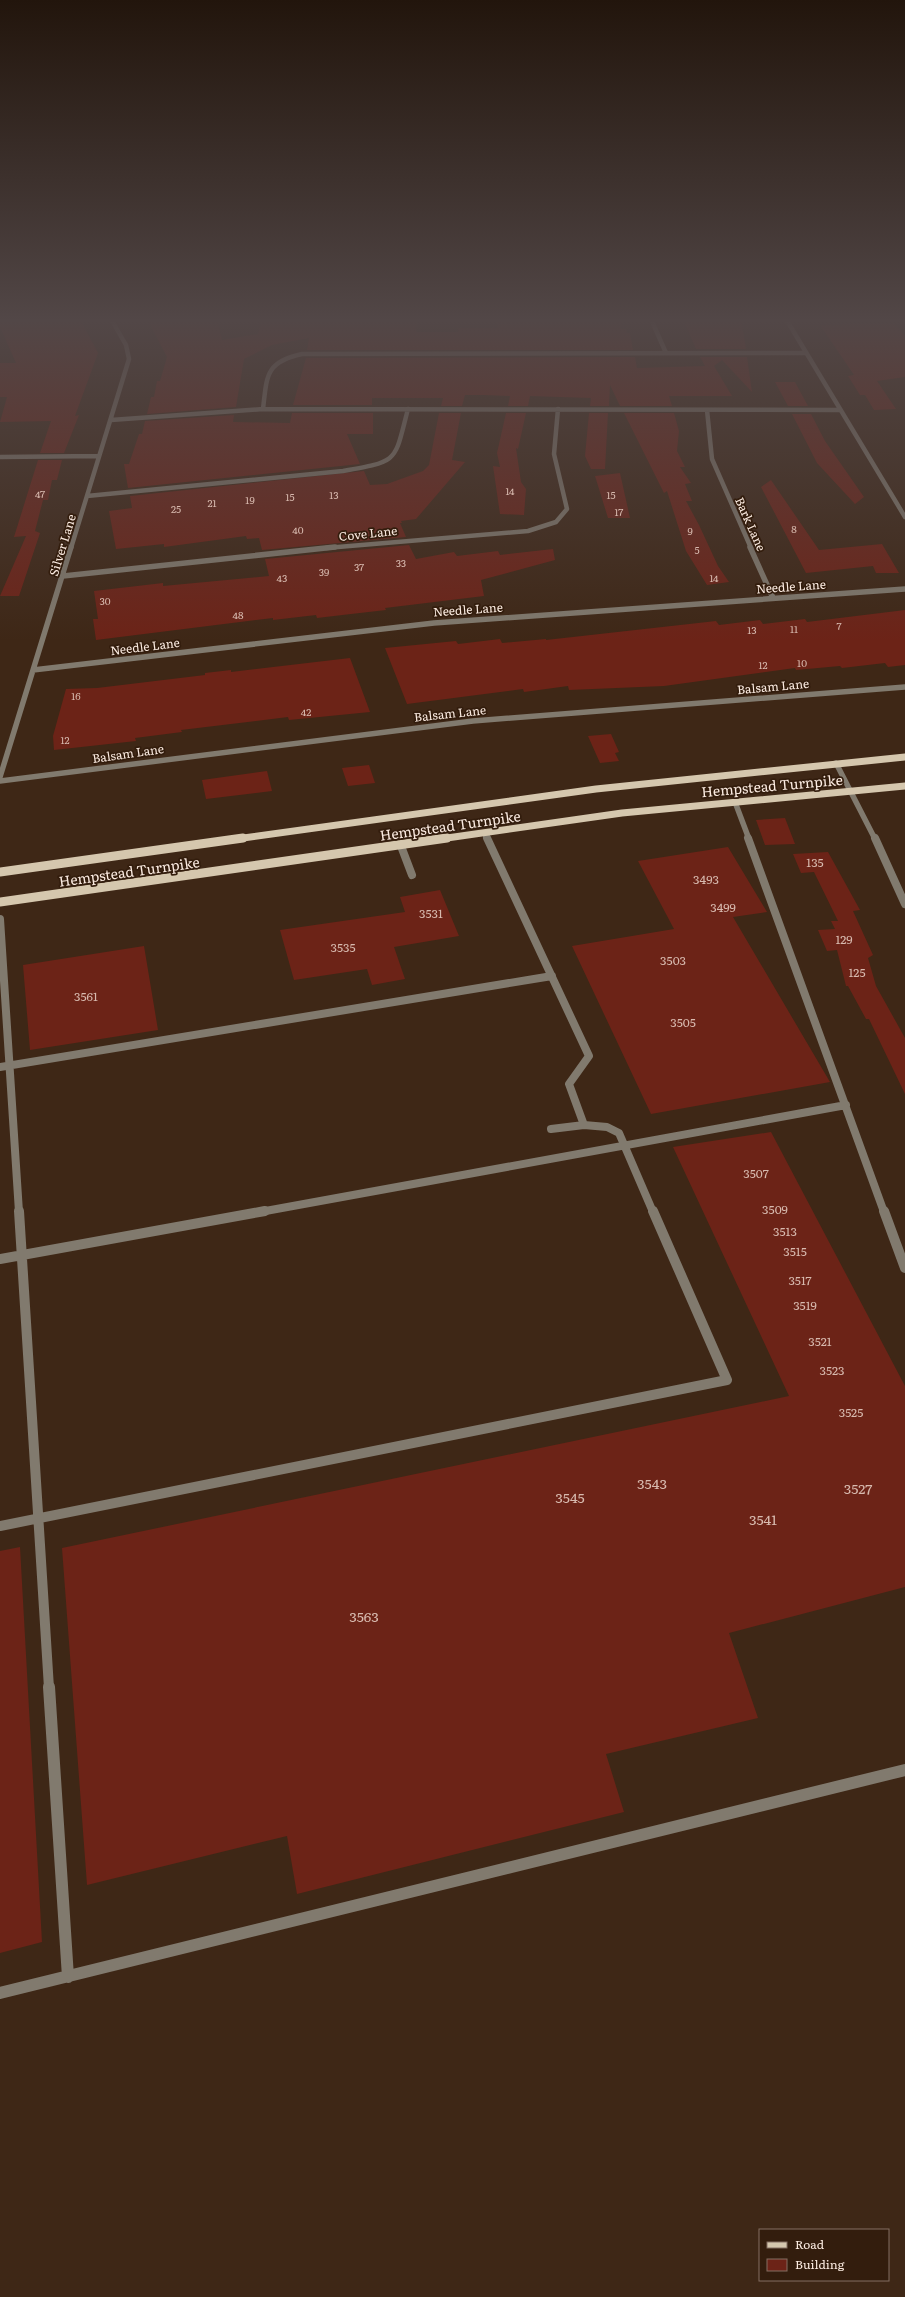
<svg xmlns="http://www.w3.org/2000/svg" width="905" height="2297" font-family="Literata,serif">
  <rect width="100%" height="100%" fill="#3e2716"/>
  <path fill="#6c2317" d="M0,319H80L98,353L75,416L79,415L64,453H40L51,421L0,422L7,397H0V363H16L0,327Z
    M147,319H217L222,340L258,334L262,319H417L416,332H458V328H498L497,319H620L621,329H626L627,333H630L633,350H307L309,338L272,345L244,359L236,407L147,414L151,397H154L157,381H160L167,357Z
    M683,319H741L746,349H696Z
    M894,323L905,336V377L877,381L896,409L874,410L865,395H860L848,376L854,375L820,325Z
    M635,357L637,368L705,366L700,357H747L752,392L722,360L714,366L732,396H669L672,406H620L610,385L609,406H590L591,398L530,396L528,406H508L510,396L483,395H465L462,406H441L443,398H372V405H293L306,358Z
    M775,382H795L808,406H788Z
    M292,413H373V434H347L360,464L128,488L124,464H129L139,434H142L145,421L234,415L233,422L290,423Z
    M439,413H461L452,460L465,462L416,519L401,521L402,523H400L406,537L262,550L259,538L247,539L246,536L164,547V544L116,549L109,511L132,508L130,496L364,471L370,485L387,484L423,471L429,465Z
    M506,413H526L518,449L516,448L521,482L526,489L524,515L500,514L493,466L500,467L497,453Z
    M589,413H608L605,469H591L585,456Z
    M624,413H674L679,431L677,451L685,467H680L691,483L685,484L692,501H686L699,525L718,566L729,582L707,585L686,551L667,491L664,493Z
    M792,414H811L825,441L864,497L855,504L817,463Z
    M38,460H62L57,480H52L48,500H43L35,531L40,533L19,596H0L26,536L14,537Z
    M620,473L630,518H608L595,476Z
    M771,480L819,550L882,544L899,573H876L873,566L806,573L761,487Z
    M409,545L416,559L454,552L457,556L498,551L500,555L553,549L555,560L481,580L484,596L385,608L386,610L351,614L317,618L316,615L273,620V618L96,640L93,619H98L94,591L163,583V586L269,576L265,559Z
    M905,610V665L888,667L885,663L842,668L840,666L796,670L795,668L664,686L569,690L568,686L524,692L523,689L407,704L385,648L456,641L458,644L500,639L502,643L546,639V640L716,621L719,625L760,620L763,624L805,619L807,622Z
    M350,658L370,712L289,720L288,717L181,730L182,732L135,738L136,741L54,750L53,736L66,689L97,688L205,675V673L231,670V672Z
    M611,734L619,752L615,753L619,761L600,763L588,736Z
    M369,765L375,783L348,786L342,768Z
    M267,771L272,791L206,799L202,780Z
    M785,818L795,844L765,845L756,820Z
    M728,847L767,912L733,917L830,1082L651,1114L572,946L674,929L638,861Z
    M828,852L860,910L853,911L873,955L868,958L876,986L905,1038V1094L869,1019H866L848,986H846L837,950L827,951L818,930L835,929L831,921H838L814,872L801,873L793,854Z
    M440,890L459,936L394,947L405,979L372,985L367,969L294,980L280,930L405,912L400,897Z
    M144,946L158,1030L30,1050L23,965Z
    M771,1132L905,1386V1587L729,1633L758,1718L606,1754L624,1812L297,1894L287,1836L87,1885L62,1548L789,1396L673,1147Z
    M20,1547L42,1942L0,1953V1551Z"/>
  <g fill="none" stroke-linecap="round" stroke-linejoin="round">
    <path stroke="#817a6e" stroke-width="5.5" d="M735,802L749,839
      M485,834L487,839"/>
    <path stroke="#817a6e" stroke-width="8" d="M487,838L589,1056L569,1084L584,1125L551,1129
      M748,838L884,1212
      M401,846L412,875
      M0,919L19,1212
      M0,1067L552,976
      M584,1125L607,1127L619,1133L653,1212
      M260,1212L846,1105"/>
    <path stroke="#817a6e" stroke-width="10" d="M19,1211L49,1688
      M884,1211L905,1268
      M0,1259L265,1211
      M0,1526L727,1380L653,1211"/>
    <path stroke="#817a6e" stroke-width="12" d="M49,1687L68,1977
      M0,1993L905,1770"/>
    <path stroke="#817a6e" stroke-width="4.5" d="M651,319L666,353
      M786,319L905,517
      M263,409C267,376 265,362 302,354L806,353
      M707,410L712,459L751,548
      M111,420L263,409L840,410
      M0,457L99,456
      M87,496L343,471C400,461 394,462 408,409
      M71,548L129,359L126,345L111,319
      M326,548L528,531L556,522L567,509L554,454L558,409"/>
    <path stroke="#817a6e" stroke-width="5.5" d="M750,547L773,598
      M63,576L335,547
      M33,670L434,623L905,589
      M836,763L875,839
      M0,777L71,547
      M0,781L473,721L905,687"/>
    <path stroke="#817a6e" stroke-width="8" d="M875,838L905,904"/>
    <path stroke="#d5c7ae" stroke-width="7" d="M236,839L596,789L905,757
      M440,839L622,813L905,786"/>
    <path stroke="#d5c7ae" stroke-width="9" d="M0,872L243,838
      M0,902L447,838"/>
  </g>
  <linearGradient id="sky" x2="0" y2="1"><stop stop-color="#22150c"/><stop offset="0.5" stop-color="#524747"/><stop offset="1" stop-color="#524747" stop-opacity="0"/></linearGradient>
  <rect width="905" height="641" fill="url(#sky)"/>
  <g text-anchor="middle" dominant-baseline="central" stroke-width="3.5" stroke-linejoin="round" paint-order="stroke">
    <g font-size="10" fill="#d7b9ae">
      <text x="510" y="490">14</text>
      <text x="40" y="493">47</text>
      <text x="334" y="494">13</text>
      <text x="611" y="494">15</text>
      <text x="290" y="496">15</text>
      <text x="250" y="499">19</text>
      <text x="212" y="502">21</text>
      <text x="176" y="508">25</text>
      <text x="619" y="511">17</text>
      <text x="794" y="528">8</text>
      <text x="298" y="529">40</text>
      <text x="690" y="530">9</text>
      <text x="697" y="549">5</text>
      <text x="401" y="562">33</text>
      <text x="359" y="566">37</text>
      <text x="324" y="571">39</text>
      <text x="282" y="577">43</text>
      <text x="714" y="577">14</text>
      <text x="105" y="600">30</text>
      <text x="238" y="614">48</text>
      <text x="839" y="625">7</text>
      <text x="794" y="628">11</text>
      <text x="752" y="629">13</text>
      <text x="802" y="662">10</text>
      <text x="763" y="664">12</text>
      <text x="76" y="695">16</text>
      <text x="306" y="711">42</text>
      <text x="65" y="739">12</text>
    </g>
    <g font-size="12" fill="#fbebe1" stroke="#331d0d">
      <text transform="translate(751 524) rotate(66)">Bark Lane</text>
      <text transform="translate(368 533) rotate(-6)">Cove Lane</text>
      <text transform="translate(62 545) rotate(-73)">Silver Lane</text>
      <text transform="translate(791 586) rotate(-4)">Needle Lane</text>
      <text transform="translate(468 609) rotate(-4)">Needle Lane</text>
      <text transform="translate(145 646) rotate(-7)">Needle Lane</text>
      <text transform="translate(773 686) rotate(-5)">Balsam Lane</text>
      <text transform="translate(450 713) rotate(-6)">Balsam Lane</text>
      <text transform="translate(128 753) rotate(-8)">Balsam Lane</text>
    </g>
    <g font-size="12" fill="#d7b9ae">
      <text x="815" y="862">135</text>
      <text x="706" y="879">3493</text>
      <text x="723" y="907">3499</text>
      <text x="431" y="913">3531</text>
      <text x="844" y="939">129</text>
      <text x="343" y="947">3535</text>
      <text x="673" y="960">3503</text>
      <text x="857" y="972">125</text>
      <text x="86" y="996">3561</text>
      <text x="683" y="1022">3505</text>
      <text x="756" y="1173">3507</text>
      <text x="775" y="1209">3509</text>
      <text x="785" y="1231">3513</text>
      <text x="795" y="1251">3515</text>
      <text x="800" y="1280">3517</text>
      <text x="805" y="1305">3519</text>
      <text x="820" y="1341">3521</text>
      <text x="832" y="1370">3523</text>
      <text x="851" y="1412">3525</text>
    </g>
    <g font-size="14" fill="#fbebe1" stroke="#331d0d">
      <text transform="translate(772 785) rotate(-5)">Hempstead Turnpike</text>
      <text transform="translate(450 825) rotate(-8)">Hempstead Turnpike</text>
      <text transform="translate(129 871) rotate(-8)">Hempstead Turnpike</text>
    </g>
    <g font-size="14" fill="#d7b9ae">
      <text x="652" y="1483">3543</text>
      <text x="858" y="1488">3527</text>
      <text x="570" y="1497">3545</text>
      <text x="763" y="1519">3541</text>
      <text x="364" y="1616">3563</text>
    </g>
  </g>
  <rect x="759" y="2229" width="130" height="52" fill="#331d0d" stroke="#836f62"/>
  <rect x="767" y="2242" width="20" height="6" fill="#d5c7ae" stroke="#836f62"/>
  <text x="795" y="2249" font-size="12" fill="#fbebe1">Road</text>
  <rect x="767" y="2259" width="20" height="12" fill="#6c2317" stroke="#836f62"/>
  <text x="795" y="2269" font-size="12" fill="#fbebe1">Building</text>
</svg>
